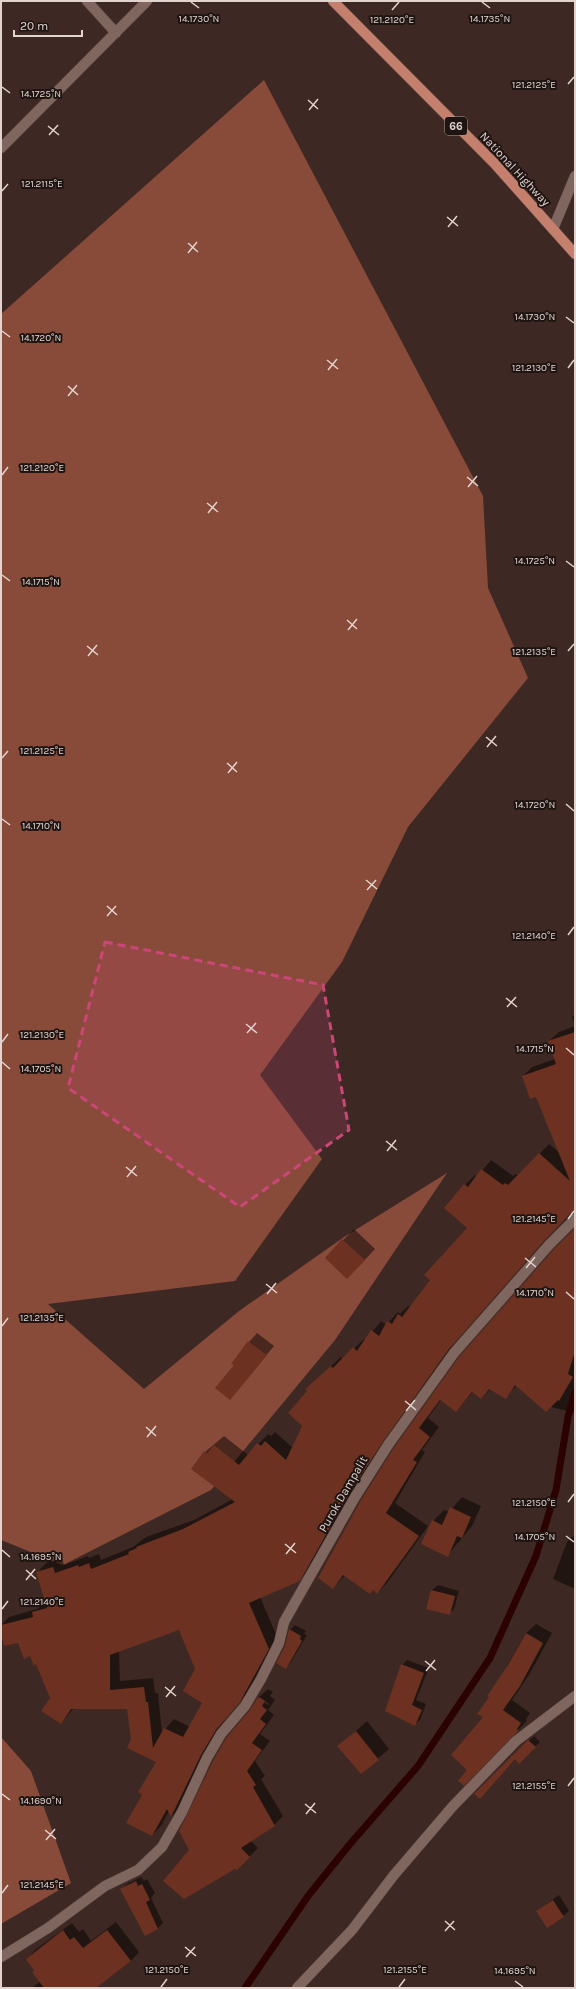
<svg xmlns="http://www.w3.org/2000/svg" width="576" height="1989" font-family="Karla,sans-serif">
  <rect width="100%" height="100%" fill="#3e2823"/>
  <path fill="#884a39" d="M264,80L483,496L488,588L528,678L408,827L342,962L260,1075L322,1159L235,1281L48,1304L144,1389L239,1311L344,1237L447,1173L335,1340L211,1490L63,1565L1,1540V314Z
    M1,1737L31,1771L71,1883L1,1924Z"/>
  <path fill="#0007" fill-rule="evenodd" d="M575,1014V1026L572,1017Z
    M575,1026V1212H573L552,1232L458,1338L392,1431L359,1483L309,1570L299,1580L260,1597L278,1639L249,1691L225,1719L211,1744L181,1807L172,1816L169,1811L161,1826L152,1835L143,1794L157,1761L132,1739L128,1708H74L61,1723L37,1663L19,1642L1,1630V1625L9,1617L37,1609L46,1602L37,1573L46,1563L62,1558L64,1565L88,1556L89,1558L99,1554L101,1560L133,1547L146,1537L194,1520L233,1499L205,1452L224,1436L248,1455L268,1434L271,1436L275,1432L293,1448L303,1425L309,1391L316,1380L341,1357L343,1359L364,1339L365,1341L381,1321L386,1325L398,1312L400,1314L408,1306L411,1307L469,1228L445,1208L465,1185L475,1175L477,1177L491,1160L513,1176L516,1174L518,1176L549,1144L561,1154L537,1096L523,1076L532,1067L555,1059L549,1041L559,1032ZM180,1629L196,1669L203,1703L190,1727L174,1719L162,1733L158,1693H155L153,1678L120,1681L119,1651Z
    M354,1229L375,1249L358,1267L326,1258Z
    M575,1230V1413L551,1407L517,1385L506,1397L491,1388L481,1398L473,1392L456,1411L441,1400L428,1418L439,1427L422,1450L425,1452L395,1503L428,1526L387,1583L377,1593L345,1575L333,1588L394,1449Z
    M257,1333L274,1346L230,1399L235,1365L249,1342Z
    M462,1497L481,1506L472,1526L447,1556L433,1521L444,1510L449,1512Z
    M575,1534V1589L553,1579L567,1542Z
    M438,1585L459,1591L454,1609L449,1614L428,1608L432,1590Z
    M536,1624L552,1633L529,1675L512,1700L530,1713L526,1719L527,1721L464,1784L490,1696L526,1633Z
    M295,1625L306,1631L304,1634L307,1635L291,1662L286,1668V1646L290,1630Z
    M407,1660L429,1668L416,1700L426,1704L420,1720L414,1725L402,1665Z
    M268,1689L273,1692L270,1696L275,1700L268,1710L274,1715L260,1734L270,1741L255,1761L265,1776L261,1779L283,1816L274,1825L251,1841L258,1848L237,1869L191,1850L251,1711L259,1697ZM260,1697L269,1704L268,1705L260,1699Z
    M367,1721L389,1749L361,1773L339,1746Z
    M534,1736L540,1742L519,1762L515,1758L475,1794Z
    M141,1877L144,1881L147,1879L155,1893L151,1898L163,1923L158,1928L122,1889L127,1884Z
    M559,1895L569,1911L563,1916L537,1911Z
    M116,1922L139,1952L131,1961L95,1988H31L40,1982L27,1959L35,1950L72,1923L79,1932L83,1929L91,1941Z"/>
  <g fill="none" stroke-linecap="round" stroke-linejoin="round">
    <path stroke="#2b0200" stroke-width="7" d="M245,1988L308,1896L350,1844L418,1766L490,1658L536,1556L556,1490L568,1417L575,1392"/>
  </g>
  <path fill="#6c3121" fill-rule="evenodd" d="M575,1032V1213L570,1214L544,1241L449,1349L383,1442L349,1494L300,1581L249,1603L269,1649L240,1702L216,1730L201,1755L171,1817L167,1809L152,1836L126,1823L142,1795L138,1792L156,1762L127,1748L131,1739L127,1709H71L61,1724L41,1711L50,1698L36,1664L34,1666L30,1656L24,1659L18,1643L4,1646L1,1634V1625L33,1617L32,1612L47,1608L36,1572L53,1567L55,1573L78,1565L79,1567L89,1563L91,1569L129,1554L128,1552L137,1548L136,1547L183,1529L235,1502L191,1469L204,1451L207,1454L214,1445L239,1465L257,1443L261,1446L265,1441L286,1460L302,1426L288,1413L307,1391L305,1389L331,1366L333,1368L353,1347L357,1351L371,1330L379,1336L387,1321L392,1324L398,1314L402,1317L430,1280L424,1275L467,1228L444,1208L464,1184L468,1187L481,1169L503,1185L505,1183L508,1185L539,1153L570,1181L536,1097L530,1099L522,1076L556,1064L548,1041ZM179,1630L195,1669L183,1691L202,1703L183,1737L164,1728L153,1748L148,1702H146L144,1687L110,1690V1655Z
    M575,1228V1351L568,1374L573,1377L559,1401L558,1400L546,1412L515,1385L506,1399L489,1389L481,1399L472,1392L456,1412L440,1400L419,1428L430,1437L413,1460L417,1462L386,1513L419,1536L377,1594L373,1590L370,1594L343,1575L333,1589L318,1578L361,1500L393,1449L459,1357L554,1249Z
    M342,1239L365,1260L347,1279L325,1258Z
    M248,1341L267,1355L230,1400L215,1388L234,1365L231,1364Z
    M450,1507L471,1517L462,1538L457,1536L448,1557L421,1544L432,1520L442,1525Z
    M431,1590L455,1596L450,1615L426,1609Z
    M289,1629L301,1636L300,1639L302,1641L286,1669L276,1663L285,1646Z
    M526,1633L543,1643L520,1686L503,1710L521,1723L517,1729L518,1731L464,1786L458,1781L466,1771V1769L451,1755L483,1717L477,1714L489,1697L487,1696L508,1665Z
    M401,1664L424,1673L412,1705L422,1710L415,1726L385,1711Z
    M258,1697L265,1701L262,1706L267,1710L260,1719L266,1724L252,1743L262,1750L247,1771L256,1785L253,1787L275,1826L241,1848L250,1857L237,1870L235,1869L184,1899L163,1881L189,1850L179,1831L213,1761L226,1738L250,1710Z
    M356,1731L379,1760L361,1774L337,1746Z
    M528,1740L536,1747L519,1764L515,1759L480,1799L474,1794Z
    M136,1881L138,1886L142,1884L150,1900L146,1902L158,1929L145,1936L120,1889Z
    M553,1900L564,1917L547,1928L536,1911Z
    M63,1930L70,1940L74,1937L83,1948L107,1930L131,1961L96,1988H44L32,1972L34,1971L26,1959Z"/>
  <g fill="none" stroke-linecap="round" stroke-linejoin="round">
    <defs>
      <path id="street" d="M87,1L116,33
        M1,148L147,1
        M553,229L575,176
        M1,1957L48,1928L105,1886L138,1870L162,1847L182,1812L207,1758L221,1734L245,1706L261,1679L279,1643L284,1622L293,1606L355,1497L388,1445L454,1353L549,1245L575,1219
        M297,1988L352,1930L394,1875L453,1806L516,1741L575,1696"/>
      <path id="primary" d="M333,1L494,163L575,254"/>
    </defs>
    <use href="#street" stroke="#594742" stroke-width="11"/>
    <use href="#primary" stroke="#594742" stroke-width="11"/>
    <use href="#street" stroke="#7f665f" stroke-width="10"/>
    <use href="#primary" stroke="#c57f6d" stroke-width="10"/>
  </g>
  <path fill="#ca4778" fill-opacity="0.2" stroke="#ca4778" stroke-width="3" stroke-dasharray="8 5" stroke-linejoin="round" d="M105,942L323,985L349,1130L240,1207L68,1088Z"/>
  <path fill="none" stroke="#e2d3cf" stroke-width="1.5" d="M191,2L199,8M482,2L490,8M392,10L399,2M568,84L574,77M2,87L10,93M308,100L318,109M309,110L318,99M48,126L59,135M49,135L58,125M2,191L8,184M447,217L458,226M448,227L457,216M188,243L198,252M188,253L197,242M566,317L574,323M2,331L10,337M327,360L338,369M568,368L574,360M328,370L337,359M68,386L78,395M68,396L77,385M2,475L8,467M467,477L478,486M468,487L477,476M207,503L218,512M208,513L217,502M566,561L574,567M2,575L10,581M347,620L357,629M348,630L357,619M87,646L98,655M568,651L574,644M88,656L97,645M486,737L497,746M487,747L496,736M2,758L8,751M227,763L237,772M228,773L237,762M566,804L574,811M2,819L10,825M366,880L377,889M367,890L376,880M107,906L117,915M107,916L116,906M568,935L574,927M506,998L517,1007M507,1007L516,997M246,1024L257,1033M247,1033L256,1023M2,1042L8,1034M566,1048L574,1055M2,1062L10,1069M386,1141L397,1150M387,1151L396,1140M126,1167L137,1176M127,1177L136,1166M568,1219L574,1211M525,1258L536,1267M526,1268L535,1257M266,1284L277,1293M566,1292L574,1299M267,1294L276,1283M2,1326L8,1318M405,1401L416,1410M406,1411L415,1400M146,1427L156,1436M147,1437L156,1426M568,1502L574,1494M566,1536L574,1542M285,1544L296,1553M2,1550L10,1557M286,1554L295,1543M26,1570L36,1579M26,1580L35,1569M2,1609L8,1601M425,1661L436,1670M426,1671L435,1660M165,1687L176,1696M166,1697L175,1686M568,1786L574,1778M2,1794L10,1800M305,1804L316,1813M306,1814L315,1803M45,1830L56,1839M46,1840L55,1829M2,1893L8,1885M445,1921L455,1930M445,1931L454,1921M185,1947L196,1956M186,1957L195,1947M515,1981L523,1987M161,1987L167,1979M399,1987L405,1979"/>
  <g text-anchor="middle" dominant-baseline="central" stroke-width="4" stroke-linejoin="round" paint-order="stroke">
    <rect fill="#1e1411" stroke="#a79a96" stroke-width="1" x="445" y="117" width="22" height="18" rx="3"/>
    <g font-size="11" font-weight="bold" fill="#e2d3cf">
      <text x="456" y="126">66</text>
    </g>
    <g font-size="12" fill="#e2d3cf" stroke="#1e1411">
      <text transform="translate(515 169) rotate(47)">National Highway</text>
      <text transform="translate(343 1494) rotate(-60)">Purok Dampalit</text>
    </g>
  </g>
  <g font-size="10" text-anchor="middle" fill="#e2d3cf" stroke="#1e1411" stroke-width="4" stroke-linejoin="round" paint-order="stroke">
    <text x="199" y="22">14.1730°N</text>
    <text x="490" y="22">14.1735°N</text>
    <text x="392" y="23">121.2120°E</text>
    <text x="534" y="88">121.2125°E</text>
    <text x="41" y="97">14.1725°N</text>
    <text x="42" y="187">121.2115°E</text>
    <text x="535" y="320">14.1730°N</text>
    <text x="41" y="341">14.1720°N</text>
    <text x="534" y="371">121.2130°E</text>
    <text x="42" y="471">121.2120°E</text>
    <text x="535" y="564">14.1725°N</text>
    <text x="41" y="585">14.1715°N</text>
    <text x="534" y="655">121.2135°E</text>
    <text x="42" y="754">121.2125°E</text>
    <text x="535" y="808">14.1720°N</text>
    <text x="41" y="829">14.1710°N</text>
    <text x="534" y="939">121.2140°E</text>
    <text x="42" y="1038">121.2130°E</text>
    <text x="535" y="1052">14.1715°N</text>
    <text x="41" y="1072">14.1705°N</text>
    <text x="534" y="1222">121.2145°E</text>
    <text x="535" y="1296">14.1710°N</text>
    <text x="42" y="1321">121.2135°E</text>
    <text x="534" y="1506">121.2150°E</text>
    <text x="535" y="1540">14.1705°N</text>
    <text x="41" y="1560">14.1695°N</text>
    <text x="42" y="1605">121.2140°E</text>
    <text x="534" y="1789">121.2155°E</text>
    <text x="41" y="1804">14.1690°N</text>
    <text x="42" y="1888">121.2145°E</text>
    <text x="167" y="1973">121.2150°E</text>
    <text x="405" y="1973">121.2155°E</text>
    <text x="515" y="1974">14.1695°N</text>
  </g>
  <rect width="576" height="1989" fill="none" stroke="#e2d3cf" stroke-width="4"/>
  <path d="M14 30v6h68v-6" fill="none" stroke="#e2d3cf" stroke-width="2"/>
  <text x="20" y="30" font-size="12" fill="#e2d3cf" stroke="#1e1411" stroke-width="3" paint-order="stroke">20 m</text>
</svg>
